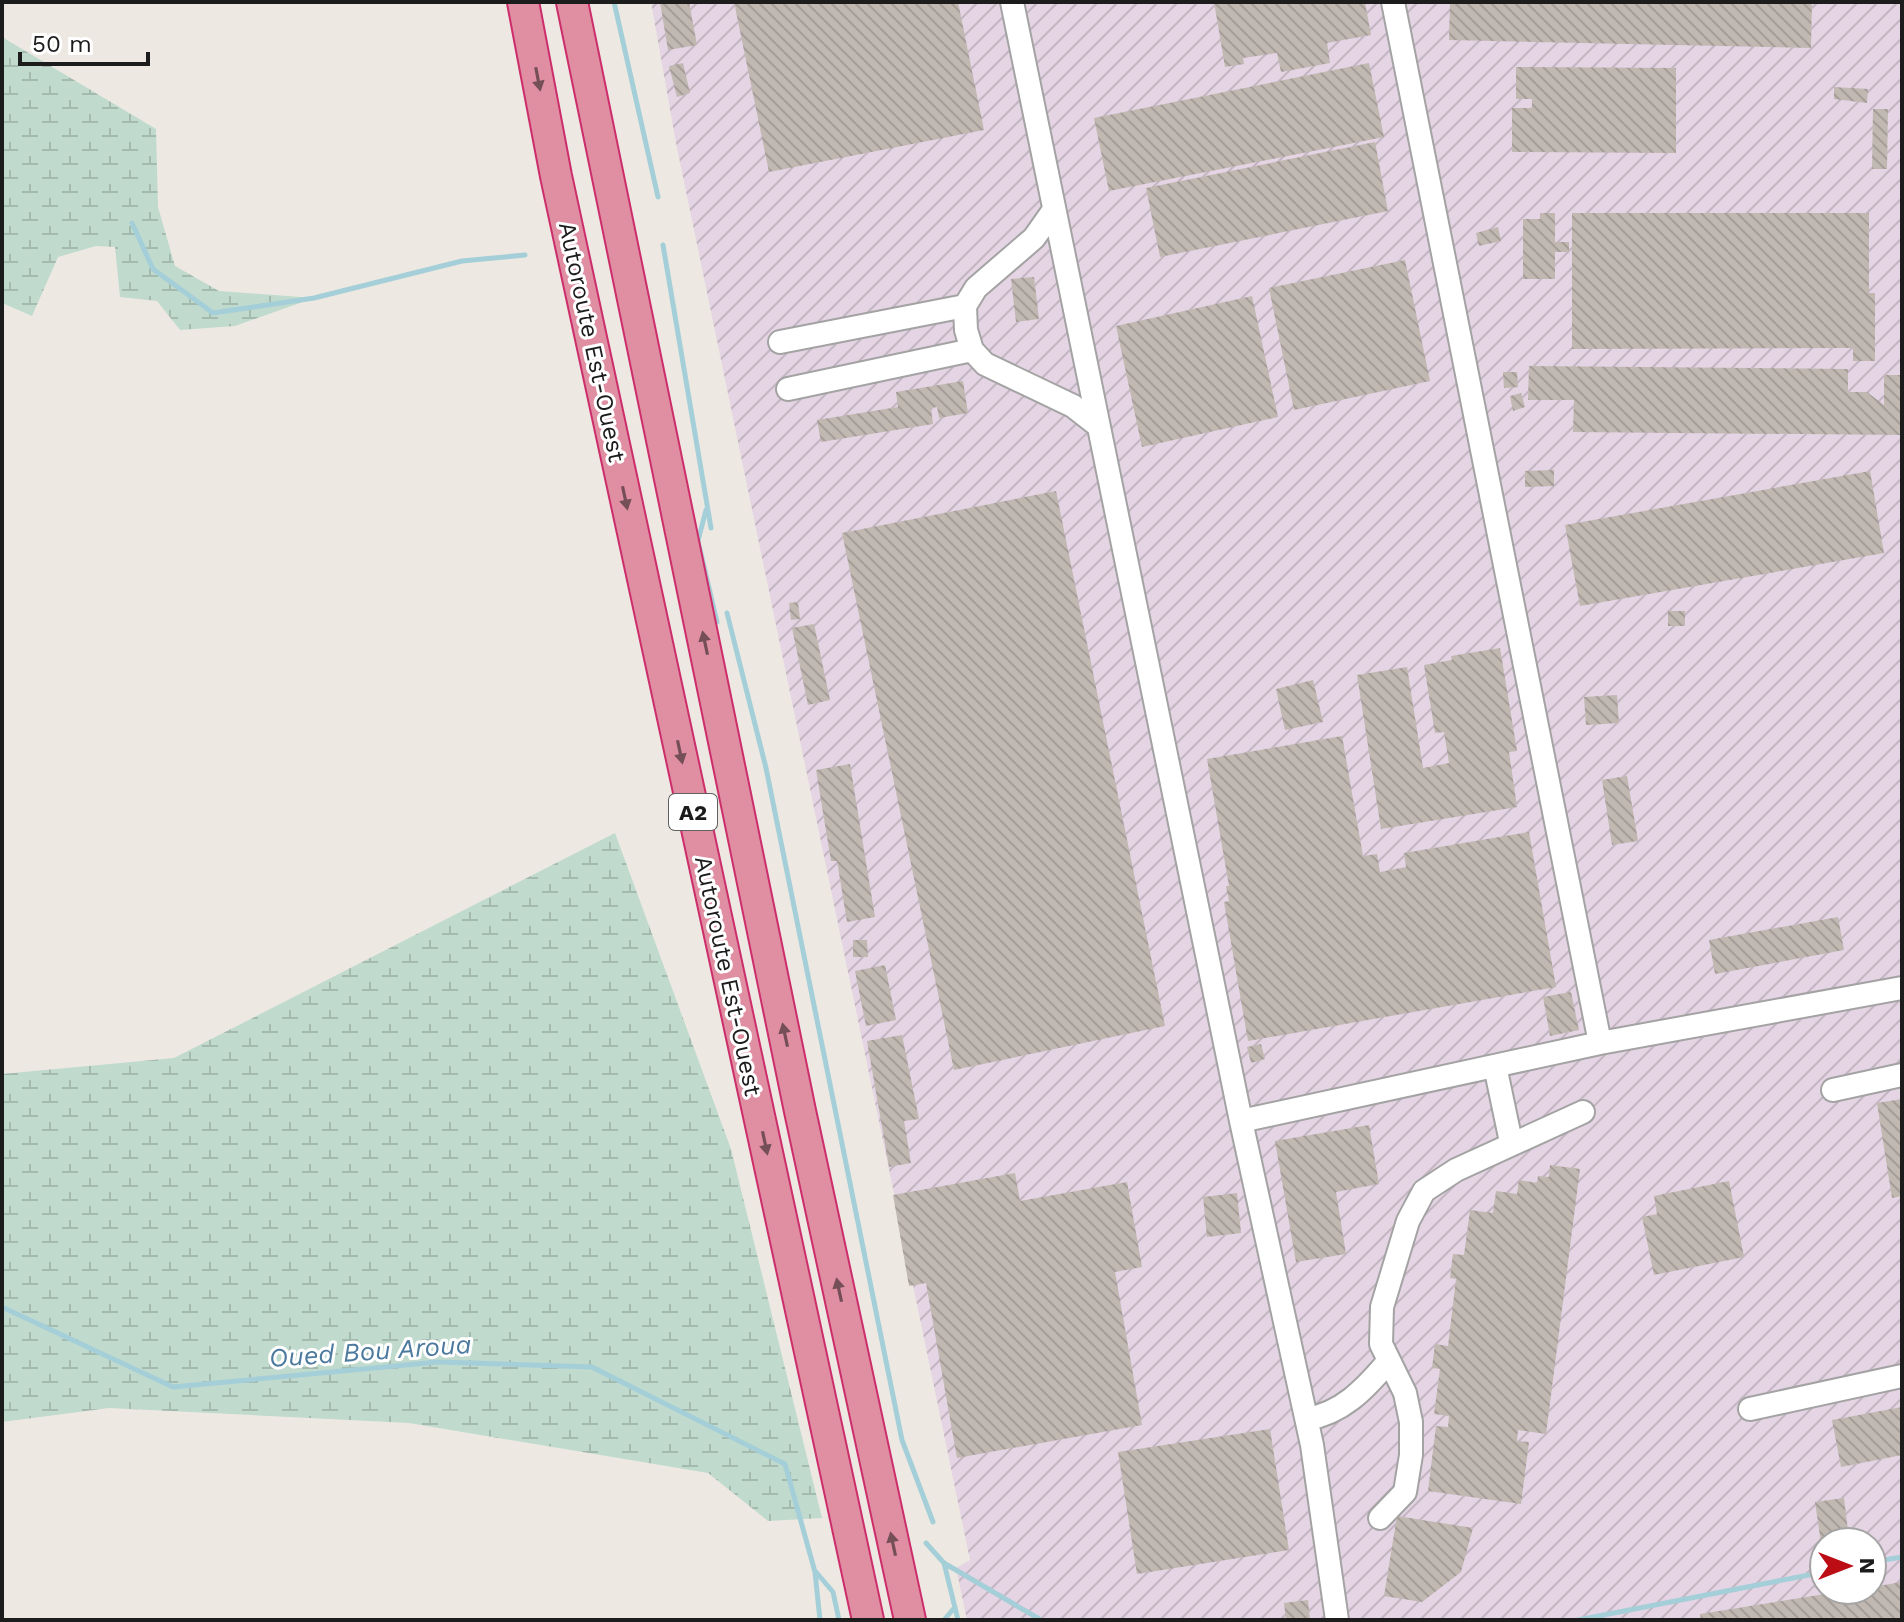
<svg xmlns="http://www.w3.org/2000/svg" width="1904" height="1622" font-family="'Work Sans',sans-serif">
  <defs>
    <pattern id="industrial-furrows" width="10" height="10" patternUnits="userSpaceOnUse" patternTransform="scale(2)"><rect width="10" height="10" fill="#e5d4e3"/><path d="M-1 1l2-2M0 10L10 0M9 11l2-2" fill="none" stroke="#c4b5c2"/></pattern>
    <pattern id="wetland-marsh" width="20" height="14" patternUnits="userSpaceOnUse" patternTransform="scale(2)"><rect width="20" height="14" fill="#c0dacd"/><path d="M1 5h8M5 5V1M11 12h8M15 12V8" fill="none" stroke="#a4baaf"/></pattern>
    <pattern id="building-back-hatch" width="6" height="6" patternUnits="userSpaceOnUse" patternTransform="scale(2)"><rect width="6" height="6" fill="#c1b8b2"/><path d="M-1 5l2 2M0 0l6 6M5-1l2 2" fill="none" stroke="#a59e98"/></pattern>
  </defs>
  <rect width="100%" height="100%" fill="#ede9e2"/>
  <path fill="url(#industrial-furrows)" fill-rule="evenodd" d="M651,2H1902V1620H967L956,1568L970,1560L676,143ZM1824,1542H1872V1590H1824Z"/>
  <path fill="url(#wetland-marsh)" d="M2,37L156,129L158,207L175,266L219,291L314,298L235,326L180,330L157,301L120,297L115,247L96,246L58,257L32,316L2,303Z
    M615,833L731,1149L822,1518L768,1521L708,1473L409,1423L109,1408L2,1422V1074L174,1058Z"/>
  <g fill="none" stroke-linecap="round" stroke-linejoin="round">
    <path stroke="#a5cfd8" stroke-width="5" d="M614,2L658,197
      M132,223L153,269L213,313L314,298L462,261L525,255
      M663,245L711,528
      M706,510L698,541L717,622
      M727,613L766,768L902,1440L933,1522
      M2,1307L173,1387L438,1362L592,1367L785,1464L815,1572L820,1620
      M926,1543L944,1563L1041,1620
      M1872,1562L1902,1557
      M944,1563L958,1620
      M816,1572L833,1592L839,1620
      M944,1620L955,1607
      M1578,1620L1824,1572"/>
  </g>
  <path fill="url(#building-back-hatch)" d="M660,2H689L697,45L668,50Z
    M734,2H958L984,130L769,172Z
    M1214,2H1365L1371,35L1327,43L1330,63L1281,72L1277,53L1243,58L1244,64L1225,67Z
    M1450,2H1812L1811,48L1449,40Z
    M683,63L690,93L677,97L669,66Z
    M1369,63L1384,137L1109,191L1094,118Z
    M1516,67L1676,68V153L1512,152V108H1532V99H1516Z
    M1834,87L1868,89L1867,103L1834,99Z
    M1873,109H1888L1887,169H1872Z
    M1375,142L1388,211L1160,257L1146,188Z
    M1540,213H1555V242H1569V252H1555V279H1523V219H1540Z
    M1572,213H1869V293H1875V361H1853V348L1572,349Z
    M1498,227L1501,241L1479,246L1476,233Z
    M1405,260L1430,381L1294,410L1269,288Z
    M1034,277L1039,319L1016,322L1011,279Z
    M1252,296L1278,417L1142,447L1116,326Z
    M1529,366L1848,369V392H1867L1884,405V375H1902V435L1573,432L1574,400H1528Z
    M1503,372H1517L1518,387L1504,388Z
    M963,381L968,413L939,418L937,407L931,408L933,424L821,442L817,420L898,407L896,392Z
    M1521,393L1525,407L1513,411L1510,396Z
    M1554,470V486L1525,487V471Z
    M1870,471L1884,553L1580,606L1565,525Z
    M1056,491L1165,1026L954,1070L842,533Z
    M798,602L800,619L791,620L789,603Z
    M1668,611H1685V626H1668Z
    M814,624L830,700L808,705L792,628Z
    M1500,648L1517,751L1509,752L1517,807L1381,829L1357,675L1407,667L1423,768L1449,763L1444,732L1435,733L1424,665L1452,660L1451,656Z
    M1313,680L1323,722L1285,730L1276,689Z
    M1617,695L1619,723L1586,725L1584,697Z
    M1342,736L1363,856L1377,854L1380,872L1406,867L1404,853L1529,832L1556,987L1248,1041L1224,902L1229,901L1226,886H1229L1207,759Z
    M850,764L875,917L847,922L837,861H831L816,770Z
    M1627,776L1638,841L1612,845L1602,780Z
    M1838,917L1844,950L1715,974L1709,940Z
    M853,940H867L868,957H853Z
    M885,965L896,1020L866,1026L855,971Z
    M1571,992L1579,1030L1550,1036L1543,997Z
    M902,1035L919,1119L904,1121L911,1163L889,1167L867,1041Z
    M1261,1044L1265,1059L1251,1063L1247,1047Z
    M1902,1099V1196L1892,1198L1877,1103Z
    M1369,1125L1379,1184L1336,1192L1346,1254L1296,1262L1275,1141Z
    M1550,1165L1580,1169L1546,1434L1518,1430L1517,1441L1529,1442L1521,1504L1428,1491L1436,1426L1448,1427L1449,1416L1434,1414L1440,1369L1432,1368L1435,1344L1448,1346L1456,1279L1450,1278L1453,1254L1464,1255L1470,1210L1493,1213L1496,1191L1517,1194L1519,1180L1537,1183L1538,1176L1549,1177Z
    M1015,1173L1020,1201L1127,1182L1142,1267L1115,1272L1142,1425L957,1458L926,1283L909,1286L893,1195Z
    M1729,1181L1744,1257L1654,1275L1642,1217L1657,1214L1654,1196Z
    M1237,1193L1241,1233L1207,1237L1203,1197Z
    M1902,1407V1455L1841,1467L1832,1420Z
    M1270,1429L1289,1550L1137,1574L1118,1452Z
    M1844,1498L1849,1539L1821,1543L1815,1502Z
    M1397,1516L1473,1528L1461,1572L1422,1602L1384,1596Z
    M1902,1582V1620H1701L1700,1614L1850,1590H1872V1587Z
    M1308,1600L1310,1620H1286L1284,1603Z"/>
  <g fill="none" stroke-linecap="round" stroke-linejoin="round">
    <defs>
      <path id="minor" d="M1012,2L1241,1121L1600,1043L1902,988
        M1393,2L1600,1043
        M1053,211L1034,238L976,288L965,306L966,330L972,350L985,364L1073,406L1096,424
        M780,342L965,306
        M788,389L972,350
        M1495,1066L1511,1142
        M1833,1090L1902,1075
        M1241,1121L1312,1445L1337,1620
        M1750,1409L1902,1376
        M1307,1419C1342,1413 1364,1390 1387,1363
        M1380,1518L1405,1492L1411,1455V1422L1405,1393L1381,1344L1382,1307L1408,1221L1424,1191L1456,1170L1583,1112"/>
      <path id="highway" d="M523,2L556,176L868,1620
        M572,2L800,1111L910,1620"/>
    </defs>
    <use href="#minor" stroke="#a3a3a3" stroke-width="26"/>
    <use href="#highway" stroke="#cc2e6b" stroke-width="34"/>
    <use href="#minor" stroke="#fff" stroke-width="22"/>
    <use href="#highway" stroke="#e08ea1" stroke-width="30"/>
  </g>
  <defs><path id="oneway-solid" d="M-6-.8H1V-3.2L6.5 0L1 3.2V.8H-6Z" transform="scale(2)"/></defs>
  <g fill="#744f58">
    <use href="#oneway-solid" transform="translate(538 79) rotate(79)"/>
    <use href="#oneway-solid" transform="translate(625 498) rotate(78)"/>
    <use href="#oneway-solid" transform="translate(705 643) rotate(-102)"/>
    <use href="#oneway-solid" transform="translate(680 752) rotate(78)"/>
    <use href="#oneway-solid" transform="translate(785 1035) rotate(-102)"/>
    <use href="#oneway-solid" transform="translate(765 1143) rotate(78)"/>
    <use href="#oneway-solid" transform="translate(839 1290) rotate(-102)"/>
    <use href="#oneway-solid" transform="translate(893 1544) rotate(-102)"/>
  </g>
  <g text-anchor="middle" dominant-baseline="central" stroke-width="6" stroke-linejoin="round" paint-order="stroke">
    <rect fill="#fff" stroke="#606060" stroke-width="2" x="669" y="794" width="48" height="36" rx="6"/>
    <g font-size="22" font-weight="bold" fill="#1c1c1c">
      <text x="693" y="812">A2</text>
    </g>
    <g font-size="24" fill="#1c1c1c" stroke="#fff">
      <text transform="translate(592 342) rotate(78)">Autoroute Est-Ouest</text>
      <text transform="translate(728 976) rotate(78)">Autoroute Est-Ouest</text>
    </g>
    <g font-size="26" font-style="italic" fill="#4c799e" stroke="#fff">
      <text transform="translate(370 1351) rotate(-4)">Oued Bou Aroua</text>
    </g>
  </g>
  <rect width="1904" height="1622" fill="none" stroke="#1c1c1c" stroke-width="8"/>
  <g transform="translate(1848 1566) rotate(90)"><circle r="38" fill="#ffffff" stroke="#a4a4a4" stroke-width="2"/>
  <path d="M0-6L14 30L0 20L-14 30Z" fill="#bc0c14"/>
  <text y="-12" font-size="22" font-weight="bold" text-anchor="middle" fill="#1c1c1c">N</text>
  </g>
  <path d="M20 52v12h128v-12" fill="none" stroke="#1c1c1c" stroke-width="4"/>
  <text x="32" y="52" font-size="24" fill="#1c1c1c" stroke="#ffffff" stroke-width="6" paint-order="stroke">50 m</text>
</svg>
